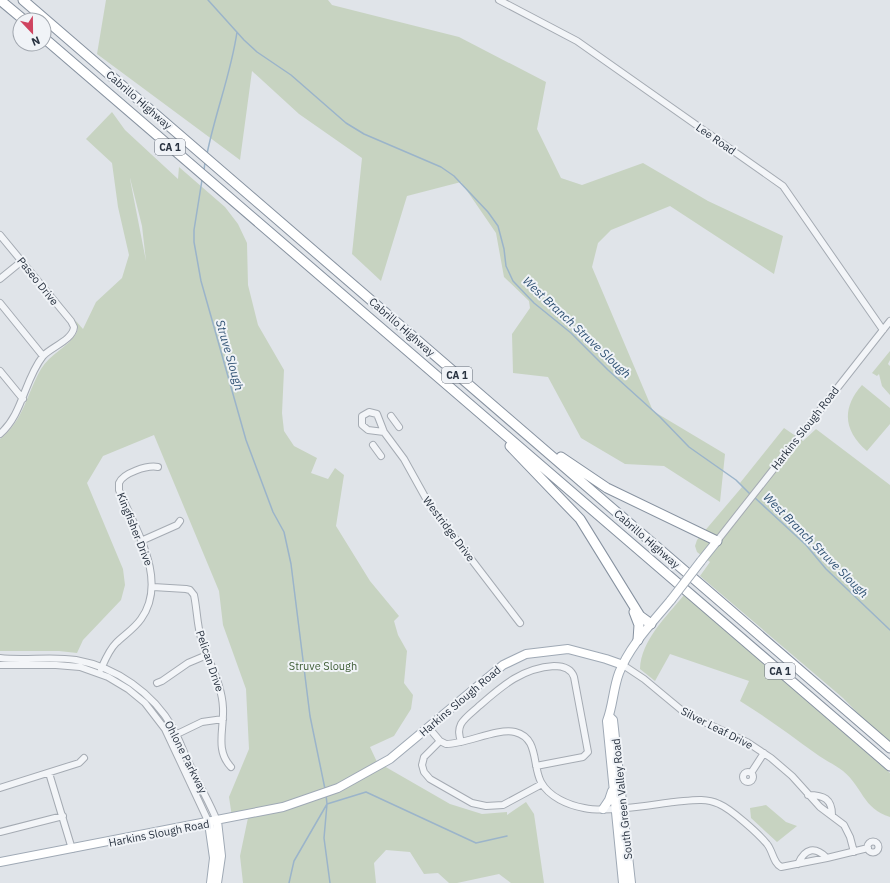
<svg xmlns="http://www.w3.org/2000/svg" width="890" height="883" font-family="'IBM Plex Sans',sans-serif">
  <rect width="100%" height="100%" fill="#e0e4e9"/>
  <path fill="#c7d3c1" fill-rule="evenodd" d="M106,0H328L332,5L459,37L546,82L537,129L561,178L582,185L643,163L708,201L783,236L774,274L670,206L611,230L598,243L592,267L653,411L725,454L720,502L664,466L625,464L581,438L548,377L513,373L512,334L530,308L529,301L504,277L496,233L461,182L407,196L381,281L352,254L362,158L299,114L252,71L240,160L97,54Z
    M112,112L125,130L178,179L179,167L225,207L238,224L247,243L248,285L258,325L284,370L282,413L284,431L294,446L317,458L311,473L328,479L335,468L344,475L336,526L370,581L399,616L394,621L398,635L407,651L404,683L413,695L411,709L394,736L370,747L377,762L450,804L482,814L507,812V815L526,802L534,814L544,883H511L499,874L457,883H449L438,873L424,874L410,852L386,850L374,863L376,883H243L240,856L249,813L232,817L229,797L249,749L246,689L223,625L219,591L154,435L103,456L87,483L123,569L125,585L121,600L83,640L77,653L59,651H0V439C23,422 27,393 41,369C50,354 68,347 76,334C79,329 77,324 75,320L83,329L96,302L122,278L129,255L118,207L112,163L86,139ZM130,178L142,226L146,261L130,179Z
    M890,351V360L888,364L890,366V395L882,386L879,374L877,376L872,373Z
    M862,385L890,408V424L867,451C844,431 841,409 862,385Z
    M784,428L803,441L816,429L890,485V746L843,698L700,576L710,562L697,552L695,546L697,540L742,487L740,483Z
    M684,595L890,773V817C863,809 862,786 843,771C834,764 824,760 815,753C790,735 766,717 740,701L749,681L670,654L655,681L640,669C641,640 667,616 684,595Z
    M766,805L786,822L797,826L777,842L751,818L750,808Z"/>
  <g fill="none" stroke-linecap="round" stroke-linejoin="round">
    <path stroke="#9bb4ca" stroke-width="1.5" d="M208,0L244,40L257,52L291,75L346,123L364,134L441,167L454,176L488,212L498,226L504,249L506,266L513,281L534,303L571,333L608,370L660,417L689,447L736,480L751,495
      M207,154C215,113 231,74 237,32
      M204,170L205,162
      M202,180L194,230V242L201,281L246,440L273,512L284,532L291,564L310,716L325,789
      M754,497L806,545L826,569L890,630
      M289,883L294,861L327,804L326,795
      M330,883L324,838L327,804L366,792L476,843L507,836"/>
    <defs>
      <path id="minor" d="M499,0L577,41L783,186L883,330
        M0,235L71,321L74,327C73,340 51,347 43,356C24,380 23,414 0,434
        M0,279L22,261
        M0,303L43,356
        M0,371L23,399
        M391,416L399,427
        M384,432L368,430L362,425V416L369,412L377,414L384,432L404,459L429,504L520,623
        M373,445L381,456
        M141,541L177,525L180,521
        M717,541L890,321
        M153,587L186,589L190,590L194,595C197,609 197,624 201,638C208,662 222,683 223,708C224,730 215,750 231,767
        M0,658C25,661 51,656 76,660C116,667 153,693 173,728C180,741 185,756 192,769C200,787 210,803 217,821
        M0,665H56L80,667L108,677L128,689L145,703L165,729L209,823
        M623,665L644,679L685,713L747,742L771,758L792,776L820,807L844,825L850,837L854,852
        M101,669C105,660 109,650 116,643C124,635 134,629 141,619C169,580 135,529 119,490V483C123,473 147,465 158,467
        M157,683L162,681L188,663L207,655
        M429,728L440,741L446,744C466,744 497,728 515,732C539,738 532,765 541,782C549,797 568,805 584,808C607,813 650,805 674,802C689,801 704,797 719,804C731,809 759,834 767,844C773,851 773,863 781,867L827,858L868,848
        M173,736L202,722L223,719
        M440,741L424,757L422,765L424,772L430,779L472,803L486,806L503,805L542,784
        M461,742C459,735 458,730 461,724C465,717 474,711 479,706C502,686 522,668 554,666C563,666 571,668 574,677L588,752L583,757L536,766
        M743 777a5 5 0 1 1 10 0a5 5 0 1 1-10 0Z
        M49,773L72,849
        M751,773L764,753
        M0,788L79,763L84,758
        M808,795C824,795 832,799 832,815
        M0,832L63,816
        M867.5 847a5.5 5.5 0 1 1 11 0a5.5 5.5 0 1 1-11 0Z
        M798,864C805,848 815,846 827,858"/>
      <path id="major" d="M701,561L717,541
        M609,716L613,720L631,883
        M603,809L609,800L612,791
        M217,821L221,856L217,883
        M209,823L214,858L211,883
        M0,862L283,807L338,788L390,759L503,665L526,654L568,649L606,659L623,665
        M623,883L607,721C613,706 613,689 619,673C630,645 652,623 671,600"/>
      <path id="highway" d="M0,0L24,20
        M23,0L890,748
        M44,38L890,766
        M510,446L580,519L640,616L651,624
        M561,457L607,488L717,541
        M634,612L639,625L638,640"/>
    </defs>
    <use href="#minor" stroke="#a5abb3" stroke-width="8"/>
    <use href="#major" stroke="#9fa9b5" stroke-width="10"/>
    <use href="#highway" stroke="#8792a0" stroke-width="11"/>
    <use href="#minor" stroke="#f3f5f8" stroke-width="6"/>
    <use href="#major" stroke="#fff" stroke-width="8"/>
    <use href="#highway" stroke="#fff" stroke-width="9"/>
    <defs>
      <path id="major-bridge" d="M671,600L701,561"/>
    </defs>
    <use href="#major-bridge" stroke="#9fa9b5" stroke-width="10" stroke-linecap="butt"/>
    <use href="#major-bridge" stroke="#fff" stroke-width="8"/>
  </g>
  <g text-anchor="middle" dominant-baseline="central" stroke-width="4" stroke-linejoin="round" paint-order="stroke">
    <g fill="#f0f3f7" stroke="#656d78" stroke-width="1">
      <rect x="155" y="139" width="30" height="16" rx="3"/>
      <rect x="442" y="367" width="30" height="16" rx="3"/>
      <rect x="765" y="663" width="30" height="16" rx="3"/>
    </g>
    <g font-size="10" font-weight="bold" fill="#293341">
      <text x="170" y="147">CA 1</text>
      <text x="457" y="375">CA 1</text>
      <text x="780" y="671">CA 1</text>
    </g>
    <g font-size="11" fill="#293341" stroke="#f0f3f7">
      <text transform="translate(139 100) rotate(41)">Cabrillo Highway</text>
      <text transform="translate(716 139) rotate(35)">Lee Road</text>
      <text transform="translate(38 281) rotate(51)">Paseo Drive</text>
      <text transform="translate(402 327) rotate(41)">Cabrillo Highway</text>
      <text transform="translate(805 428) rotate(-52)">Harkins Slough Road</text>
      <text transform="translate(135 529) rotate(68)">Kingfisher Drive</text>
      <text transform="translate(449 529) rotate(53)">Westridge Drive</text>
      <text transform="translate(647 539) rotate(41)">Cabrillo Highway</text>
      <text transform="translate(210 661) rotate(71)">Pelican Drive</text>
      <text transform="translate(460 701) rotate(-40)">Harkins Slough Road</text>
      <text transform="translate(717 728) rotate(27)">Silver Leaf Drive</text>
      <text transform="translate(186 757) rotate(63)">Ohlone Parkway</text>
      <text transform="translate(622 799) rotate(-96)">South Green Valley Road</text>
      <text transform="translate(159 833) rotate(-11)">Harkins Slough Road</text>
    </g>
    <g font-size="11" fill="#3f5d36" stroke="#f0f3f7">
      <text x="323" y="666">Struve Slough</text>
    </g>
    <g font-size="12" font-style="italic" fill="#325475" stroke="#f0f3f7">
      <text transform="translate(577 327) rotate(43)">West Branch Struve Slough</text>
      <text transform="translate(230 355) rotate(74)">Struve Slough</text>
      <text transform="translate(816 545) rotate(45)">West Branch Struve Slough</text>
    </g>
  </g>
  <g transform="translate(32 32) rotate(158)"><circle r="19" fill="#f0f3f7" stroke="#a0a6ae"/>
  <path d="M0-3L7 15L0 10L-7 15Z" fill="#cf4460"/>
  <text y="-6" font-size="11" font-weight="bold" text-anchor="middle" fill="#293341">N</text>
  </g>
</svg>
